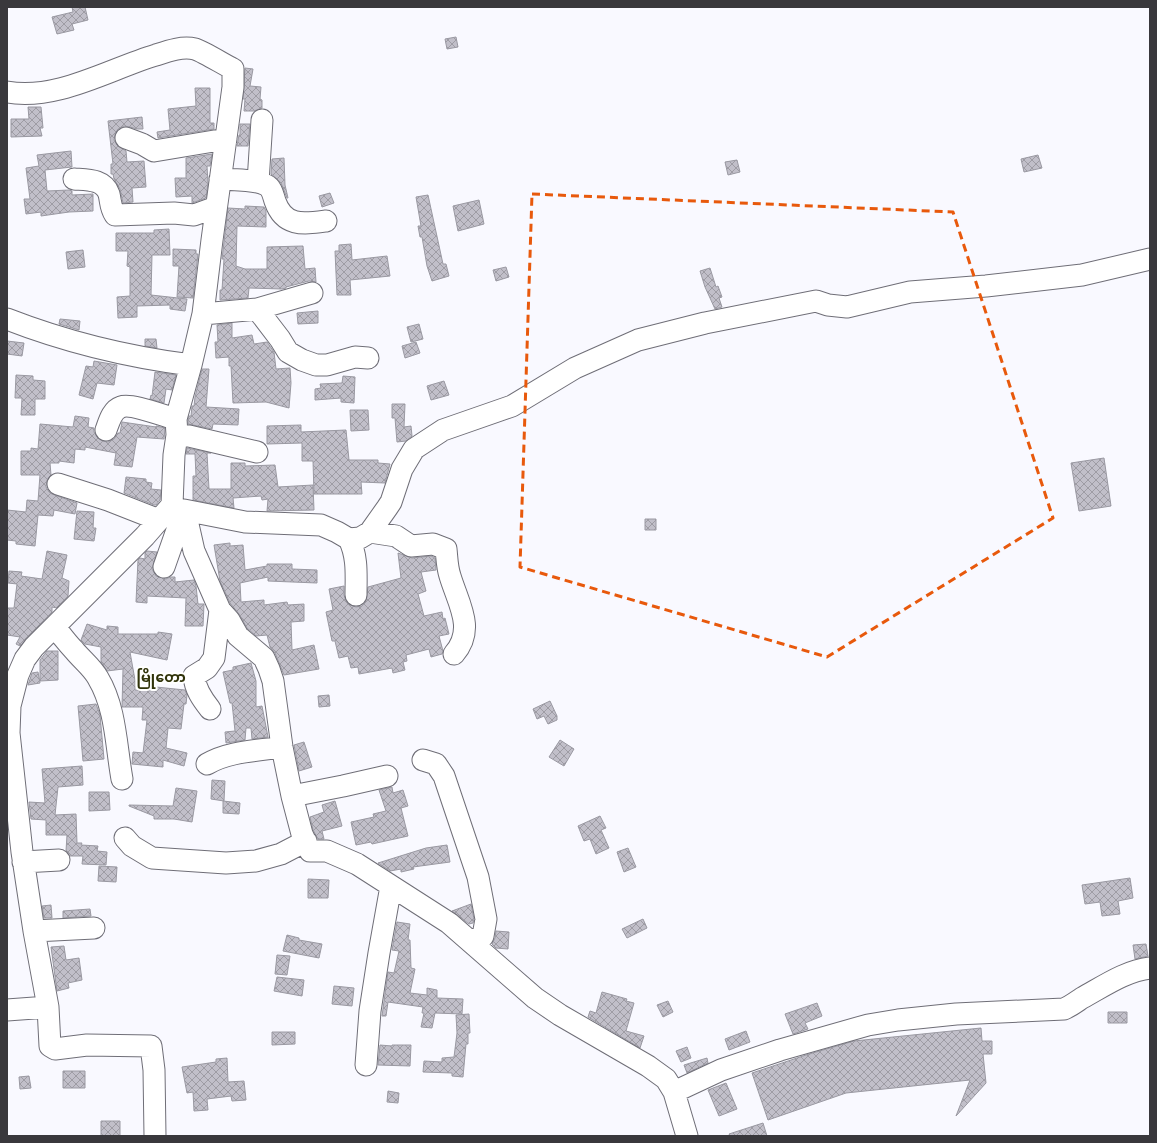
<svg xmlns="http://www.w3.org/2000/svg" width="1157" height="1143" font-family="'Noto Sans','Noto Sans Myanmar',sans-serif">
  <defs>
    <pattern id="building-cross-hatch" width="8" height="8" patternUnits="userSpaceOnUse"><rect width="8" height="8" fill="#c1bfc9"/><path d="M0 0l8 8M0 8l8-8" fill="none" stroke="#9e9ca4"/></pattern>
  </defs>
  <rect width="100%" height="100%" fill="#f9f9ff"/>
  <path fill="url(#building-cross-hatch)" stroke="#9a99a2" d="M72,7H85L88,20L72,24L74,30L57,34L52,17L73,12Z
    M456,37L458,47L447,49L445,39Z
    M245,68L253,69L250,86L261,87L260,99L262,100V108L254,111H244L245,99H243Z
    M195,88H210V123H214V129L158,138L157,132L170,130L168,109L196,106Z
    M28,107H41L43,128H40L42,136L11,137V119H29Z
    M142,117L143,129H137L130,127L124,126L118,129L115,134L114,140L117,145L126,151L127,162L144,161L146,187L132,188L133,202L123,203L120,189L114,179L113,174H111V164H113L108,121Z
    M240,124H250L248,146H237L239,135H240Z
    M71,151L72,167L45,170L47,191L69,190L72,191V195L93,194V211L69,212L41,216V212L26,214L24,199H30L26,168L39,166L37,155Z
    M212,154L210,166H207L208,183L206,198L192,203V196L176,197L175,178H186V158Z
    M1038,155L1042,168L1024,172L1021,159Z
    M284,158L285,185L288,198H287L281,183L276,178L271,174L272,159Z
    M737,160L740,172L728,175L725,162Z
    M330,193L334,203L322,207L319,196Z
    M428,195L443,264H446L449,276L432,281L427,266L422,237H420L418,226H421L416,197Z
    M479,200L484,224L458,231L453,206Z
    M245,206L264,207L266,211V227L237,226L236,266L245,269H267V247L303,246L305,269L315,268L316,282L309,281L286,287V288L282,289L249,288L248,298L220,300V290H222L224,259H222L228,208L245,209Z
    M169,229L170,255H152L151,295L187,299L185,311L170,309V305L137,306V317L118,318L117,297L130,296V267L127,266L128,251H116V233H154V230Z
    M351,244L352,260L387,256L390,276L350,280L351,295H337L335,251H339V245Z
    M173,249L196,250V254H198L193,298L177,297L179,266H173Z
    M83,250L85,267L68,269L66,252Z
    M506,267L509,277L496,281L493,270Z
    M710,268L716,287L718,286L722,297L719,298L722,307L715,309L705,287L700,271Z
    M318,311V323L298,324L297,313Z
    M60,319L80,321L79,330L59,324Z
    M232,323V338L252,335L254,344L267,342L274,352L276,369L290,368L291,383L289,408L266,402L233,403L231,366H229V357L216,358L215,342H218L217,325Z
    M419,324L423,339L411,342L407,327Z
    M145,339H156L157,348L145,346Z
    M7,341L24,343L22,356L7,354Z
    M416,342L420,353L405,358L402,346Z
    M94,361L117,365L114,385L97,383L93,399L79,395L86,366L93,367Z
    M202,369H209L206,407L239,409L238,425L213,424L212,429L188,424V420L189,416H191L192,406H194L195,397Z
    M155,372L176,375L172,390L166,389L164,403L150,399L151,395L152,396Z
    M16,375L33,376V380L45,381V399H35V415H21L22,398H15Z
    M343,376L355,377L354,403L341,402V398L315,400V389L321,388L320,384L342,383Z
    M444,381L449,395L431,400L427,386Z
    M392,404H405L404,427L411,426L412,436L406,441L397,442L395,418H392Z
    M350,410H368L369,430L351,431Z
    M75,416L89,418L88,427L94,428V432L97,437L102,441L108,442L114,439L118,433H120L122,422L156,427V426L165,428L164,439L137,437L132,467L114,465L116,453L85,447V450L75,449L74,463L59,461V463H50L51,475L47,480L46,487L49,492L52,494L77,503L75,514L54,510L53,516L38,515L35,546L16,544V541L7,540V510L26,512L27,500L38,501L40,475H21V451H31V448L38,449L40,424L73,427Z
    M301,425V432L346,430L349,460H378V463L390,464L385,483L361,482L362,494H314L313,461H302V443L267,444V426Z
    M187,448L211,453H207L209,489H231V463H245V466L275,465L278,487L313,485L314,510L267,511L268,499L262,500L261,496L233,498L234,508L193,500V476H196L195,454H186Z
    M1104,458L1111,506L1079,511L1071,463Z
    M126,477L146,479V482L152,483L151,489L161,490L160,500L156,505H154L124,493Z
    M77,511L94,512L93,528H96L94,541L74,539Z
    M645,519H656V530H645Z
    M230,543V546L243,545L245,570L267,566V564H292V569L317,570V583L268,581V577L240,583L241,602L264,600V605L287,602L288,605L304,604V621L291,622L292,650L314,645L319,669L284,675L275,653L270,647L267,635L256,636L247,628L239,614L230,603L220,581L214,545Z
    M47,551L67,555L62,578L69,581L68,596L57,608L52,607V612L20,646L16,644L20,637L7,635V608H14L17,584L8,583L9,571L22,572L21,576L42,579Z
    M147,551L157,552L152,569L156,576L166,579L170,577H175V582L194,580L196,586L198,604H204L203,626H185L186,598L147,596V603L136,602L138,560L140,558L145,559V553Z
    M398,553L412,558L431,556L435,558L436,570L421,572L426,591L418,594L424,616L442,612L443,619L445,618L449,634L439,636L443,651L442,654L431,657L429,649L406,655L407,661L403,662L405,670L393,673L392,668L359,674L358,667L351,668L348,656L339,658L335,641H332L326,612L333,610L329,589L344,586V595L346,601L350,605L356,607L362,606L366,601L368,587L401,578Z
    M87,624L107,630V626L118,627V634H158V632L172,634L167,660L130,652L135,680V690L156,691V687L185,690L187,695L186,704H184L181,729L168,728L166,748L187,753L184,766L163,760V767L132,764L133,752L143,753L147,720H142L143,707H122L123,669L107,671L101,662V647L85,644L81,640Z
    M47,651H58V680L40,681V660Z
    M251,663L256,681V707L262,706L268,737L252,739L251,728H246L245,740L226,743L225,732L235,731L232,703H230L223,672L233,670V667Z
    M38,672L40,683L28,685L32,673Z
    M329,695L330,706L319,707L318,696Z
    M550,701L557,716V720L548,724L544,716L537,719L533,709Z
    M96,704L100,715L104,759L83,761L78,706Z
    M560,740L574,749L564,766L549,757Z
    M304,742L312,767L299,771L294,745Z
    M82,766L83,785L58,787L55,815L76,814L77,843H82L81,845L98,846L97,851L107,852L106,865L82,864L83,856H70L66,851L67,835H46V820L31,819L29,802L45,803L42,769Z
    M212,780L225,781L224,801L211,799Z
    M392,787L393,793L403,790L408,806L401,808L408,836L372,844L371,842L356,845L351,822L374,817L373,814L386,811L379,790Z
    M176,788L197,791L192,822L174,819H154V816L129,806V805L173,806Z
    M89,792H109L110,810L89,811Z
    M223,801L240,803L239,814L223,813Z
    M335,801L342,826L322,831L324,839H318L313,830L310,817L324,812L322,805Z
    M600,816L606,828L601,830L609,848L596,854L590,839L584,841L578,826Z
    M447,845L450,862L413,867L414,869L401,872V869L390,871L378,863L426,848Z
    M628,848L636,867L624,872L617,852Z
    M99,866L117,867L116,882L98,881Z
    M1130,878L1133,898L1118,901L1120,914L1102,916L1100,902L1085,904L1082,885Z
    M308,879L329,880L328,898H308Z
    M471,904L474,919L473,923L469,924L452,911Z
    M51,905L52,918H44L42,906Z
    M90,909L91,916L63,918V911Z
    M643,919L647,928L627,938L622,929Z
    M397,922L410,924L408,940H410L411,968L415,969L410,993L427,995V988L437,990V998L463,999L462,1014L435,1013L432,1028L421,1027L424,1013H422L423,1007L388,1002L386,1016H382L388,972L394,973L399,951L392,950Z
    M496,931L509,932L508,949L496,948L492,944L495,938Z
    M287,935L299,938V940L322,944L319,958L283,951Z
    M1146,944L1148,956L1135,959L1133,945Z
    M64,946L66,960L79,958L82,980L68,983L69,988L57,991L51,947Z
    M277,955L290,956L287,975L275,974Z
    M277,977L304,980L302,996L274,991Z
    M334,986L354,988L352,1006L332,1004Z
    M602,992L627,999L626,1001L634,1003L626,1031L644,1036L640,1048L588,1017L590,1011L596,1013Z
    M668,1001L673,1012L663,1017L657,1005Z
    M817,1003L822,1016L805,1023L808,1029L793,1034L785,1014Z
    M1108,1012H1127V1023H1108Z
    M469,1014L470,1033H468V1044H466L463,1077L452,1076V1073L423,1072L424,1061L442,1062V1058L454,1057L457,1033L456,1015Z
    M981,1028L982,1041H992V1054H983L986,1083L956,1116L970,1080L846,1093L768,1120L752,1073L806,1055L854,1041Z
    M746,1031L750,1042L729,1050L725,1039Z
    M272,1032H295V1044L272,1045Z
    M380,1045L392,1046V1045H411L410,1066L378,1065Z
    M687,1047L691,1058L681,1062L676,1051Z
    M227,1058L228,1082L244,1081L246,1100L232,1101L231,1096L207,1099L208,1110L194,1111L193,1092L187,1093L182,1067L216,1062V1059Z
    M707,1058L708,1063L687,1073L684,1065Z
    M63,1071H85V1088H63Z
    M29,1076L31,1088L20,1089L19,1077Z
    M726,1083L737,1109L719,1116L708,1090Z
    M388,1091L399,1093L398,1103L387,1102Z
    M101,1121H120V1136H101Z
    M763,1123L767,1136H730L729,1134Z"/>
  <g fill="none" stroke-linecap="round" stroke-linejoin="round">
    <defs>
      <path id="minor" d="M7,92C57,101 109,69 156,55C168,51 182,46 195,49C204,52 223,64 233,69V87L212,240L203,314L191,365L176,419L177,435L174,455L172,505L145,536L34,647L25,659L18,675L10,706L9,733L7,735
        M126,138L142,144L154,151L226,139
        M74,179C87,180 104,179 109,194C111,202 110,207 115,215L174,213L194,215L216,207
        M220,179C233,180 255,179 266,185C272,188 273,195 275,201C284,227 303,224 326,221
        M258,182L262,120
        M257,309L280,339L288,352L302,360L316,365H327L355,357L368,358
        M203,314L257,309L312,293
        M7,319C66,342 128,357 191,365
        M106,430C109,422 112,410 121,407C131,403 164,416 176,419
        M177,435L189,436L257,452
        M58,484L108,500L159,520
        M185,511L194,551L220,610L229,620L238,636L264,658L269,669L273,681L282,747L292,796L302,834L310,851H327L357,864L449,923L535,998L560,1015L648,1066L666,1079L674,1092L687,1136
        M370,532L396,536L411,546L433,544L446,549C447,558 447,567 450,576C458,603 476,629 454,654
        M349,539C358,557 356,576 356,595
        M164,567L184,510L245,522L321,525L337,532L349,539L360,538L370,532L387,508L391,502L402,469L414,449L443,430L512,406L575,368L638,340L705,323L816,301L828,305L847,307L910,292L986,286L1082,275L1150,259
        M54,627C61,634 67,643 74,650C82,660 92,667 98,678C116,708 116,746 122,779
        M210,709C202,699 195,689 194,676L207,668L214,658L220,610
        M9,733L22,852L34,931
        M423,760L436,764L444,776L478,877L486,919L483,936L470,941
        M207,764C229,751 257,751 282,747
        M292,796L343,786L387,776
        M125,838L132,846L152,858L226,863L256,861L281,854L306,841
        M23,862L59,860
        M94,928L34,931L48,1007L50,1046L55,1049L87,1045L151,1046L154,1070L155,1136
        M7,1010L48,1007
        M366,1065L370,1011L379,953L391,886
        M674,1092L721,1070L780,1050L868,1025L898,1020L956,1014L1064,1009C1071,1006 1076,1002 1082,998C1104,986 1125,971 1150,968"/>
    </defs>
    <use href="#minor" stroke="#6f6e77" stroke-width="23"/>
    <use href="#minor" stroke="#fff" stroke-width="21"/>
  </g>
  <path fill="none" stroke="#e8590c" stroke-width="3" stroke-dasharray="8 5" stroke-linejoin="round" d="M532,194L953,212L1053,518L827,657L520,567Z"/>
  <g text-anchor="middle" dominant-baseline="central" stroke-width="4" stroke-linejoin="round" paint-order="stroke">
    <g font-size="14" font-weight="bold" fill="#30330a" stroke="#fff">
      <text x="161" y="676">မြိုတော</text>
    </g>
  </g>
  <rect width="1157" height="1143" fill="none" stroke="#39383c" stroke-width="16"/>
</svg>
